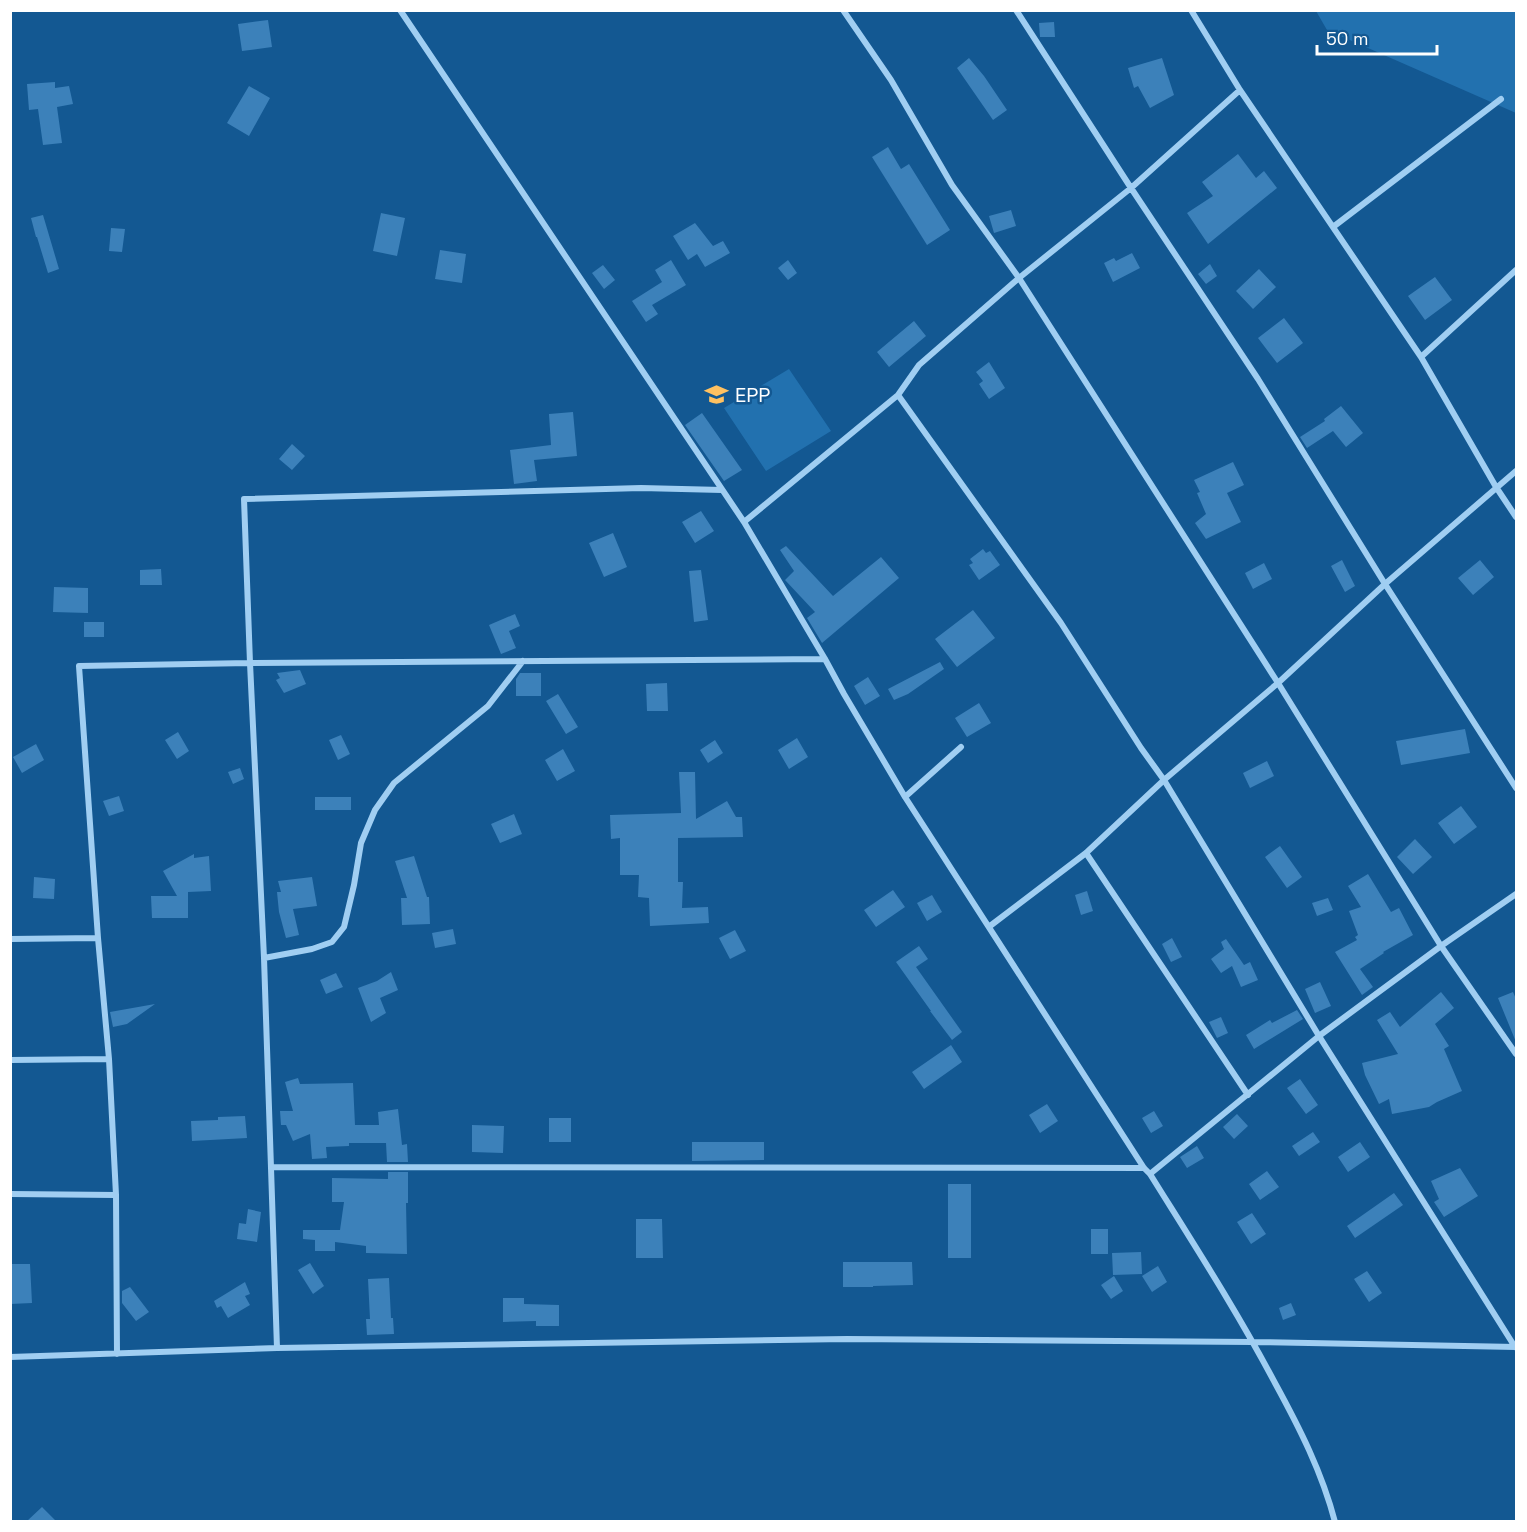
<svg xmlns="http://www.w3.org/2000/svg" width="1527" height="1532" font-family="'Space Grotesk',sans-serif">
  <rect width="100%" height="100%" fill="#135892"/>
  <path fill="#2271af" d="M1316,11H1516V113L1327,30Z
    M789,369L831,431L766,471L724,408Z"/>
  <path fill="#3c81ba" d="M268,20L272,47L242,51L238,24Z
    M1054,22L1055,37H1040L1039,23Z
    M969,58L984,76L1007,110L993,120L957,68Z
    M1162,58L1174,95L1150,108L1138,86L1134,88L1128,68Z
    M55,82V88L69,86L73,104L57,107L62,143L43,145L38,109L29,110L27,84Z
    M249,86L270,98L249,136L227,123Z
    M888,147L901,169L909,164L950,230L927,245L872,157Z
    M1238,154L1256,178L1264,171L1277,188L1208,244L1187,213L1213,196L1202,182Z
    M1011,210L1016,226L994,233L989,216Z
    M381,213L405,218L397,256L373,251Z
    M43,215L59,269L48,273L37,237H36L31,218Z
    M695,223L713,246L723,241L730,253L705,267L697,254L688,260L673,236Z
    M111,228L125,229L122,252L109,251Z
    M440,250L466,254L462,283L435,279Z
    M1132,253L1140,268L1113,282L1104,263L1114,258L1116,261Z
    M671,260L686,285L652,305L658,314L646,322L632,301L662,282L655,270Z
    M788,260L797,273L788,280L778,268Z
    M1210,264L1217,276L1206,284L1198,274Z
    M603,265L615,280L604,289L592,273Z
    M1259,269L1276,287L1253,309L1236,291Z
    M1435,277L1452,300L1425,320L1408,296Z
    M1284,318L1303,343L1277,363L1258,338Z
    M914,321L926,336L889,367L877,352Z
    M989,362L1005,388L989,399L979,384L983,381L976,372Z
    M1341,406L1363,433L1346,447L1333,431L1307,448L1300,437L1325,421L1324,419Z
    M573,412L577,456L534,460L537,481L514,484L510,450L551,445L549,414Z
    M702,413L742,470L724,481L685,425Z
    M292,444L305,456L292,470L279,459Z
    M1233,462L1244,485L1227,493L1241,522L1206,539L1195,523L1206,514L1197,493L1200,492L1194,480Z
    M701,511L714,531L695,543L682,522Z
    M613,533L627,567L604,577L589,543Z
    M786,546L833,596L881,557L899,578L822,643L807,618L815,612L785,580L794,571L780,550Z
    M983,549L986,553L990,551L1000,565L979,580L969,565L973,563L970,559Z
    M1342,560L1355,586L1345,592L1331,566Z
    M1480,560L1494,577L1473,595L1458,578Z
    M1264,563L1272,579L1253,589L1245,573Z
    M161,569L162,585H140V570Z
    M701,570L708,620L694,622L689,571Z
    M54,587L88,588V613L53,612Z
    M973,610L995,638L957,667L935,639Z
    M515,614L520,626L509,631L516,648L501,654L489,625Z
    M84,622H104V637H84Z
    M940,662L944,669L908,694L894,700L888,689Z
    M300,670L306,684L284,693L276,680L280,678L277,673Z
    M520,673H541V696H516V679Z
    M868,677L880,696L865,705L854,686Z
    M667,683L668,711H647L646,684Z
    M558,694L578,727L566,734L546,701Z
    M979,703L991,723L967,737L955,718Z
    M1465,729L1470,753L1401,765L1396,741Z
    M178,732L189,751L177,759L165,740Z
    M341,735L350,754L338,760L329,740Z
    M797,738L808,757L789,769L778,750Z
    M715,740L723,753L708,763L700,750Z
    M36,744L44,760L22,773L13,757Z
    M563,749L575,771L557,781L545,760Z
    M1267,761L1274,776L1250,788L1243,773Z
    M240,768L244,779L233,784L228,772Z
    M679,772H695L696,819L727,801L736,817H742L743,837L678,838V882H683L682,908L708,907L709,923L650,926L649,898L638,897L639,875H620V838L611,839L610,815L681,813Z
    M119,796L124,811L109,816L103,801Z
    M315,797H351V810H315Z
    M1461,806L1477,827L1454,844L1438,823Z
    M514,814L522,834L500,843L491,824Z
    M1415,839L1432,857L1413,874L1397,857Z
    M1280,846L1302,877L1287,888L1265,857Z
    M194,854V858L209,856L211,891L188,892V918H152L151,896H177L163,871Z
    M414,856L427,897H429L430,924L402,925L401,898H407L395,861Z
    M1368,874L1391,912L1399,908L1413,935L1383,952L1384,953L1360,969L1373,987L1362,995L1335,952L1357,940L1355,937L1358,935L1349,911L1361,907L1348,886Z
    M34,877L55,879L54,899L33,898Z
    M312,877L317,906L293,909L299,935L286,938L279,912L277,892H281L278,881Z
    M893,890L905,907L876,927L864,910Z
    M1087,891L1093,911L1081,915L1075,895Z
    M932,895L942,912L927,921L917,903Z
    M1328,898L1333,910L1317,916L1312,903Z
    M453,929L456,944L435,948L432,933Z
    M735,930L746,951L730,959L719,938Z
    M1172,938L1182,957L1171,962L1162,944Z
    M1226,939L1244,965L1250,962L1258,980L1241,987L1232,966L1221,973L1211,959L1224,949L1221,942Z
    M919,946L928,959L916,967L962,1032L952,1040L930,1011H931L896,962Z
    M391,972L398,990L380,998L386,1013L371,1022L358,988L377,981Z
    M336,973L343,987L326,994L320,980Z
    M1320,982L1331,1006L1315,1013L1305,989Z
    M1441,992L1454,1008L1435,1024L1449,1046L1444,1049L1462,1091L1437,1102L1429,1107L1392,1114L1389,1099L1379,1104L1365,1075L1362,1063L1398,1054L1377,1020L1390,1012L1400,1027Z
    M1513,992L1516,999V1042L1498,998Z
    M155,1004L127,1024L113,1027L110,1012Z
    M1297,1010L1303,1019L1254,1049L1246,1035L1270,1020L1272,1023Z
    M1221,1017L1228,1033L1217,1038L1209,1022Z
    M951,1045L962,1062L924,1089L912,1072Z
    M298,1078L300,1084L353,1083L355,1125H379L378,1112L398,1109L402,1145L407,1144L408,1162H387L386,1143H349V1146L326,1147L327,1158L312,1159L310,1134L293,1141L286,1125H281L280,1111H293L285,1082Z
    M1300,1079L1318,1105L1306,1114L1287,1088Z
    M1047,1104L1058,1121L1040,1133L1029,1115Z
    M1154,1111L1163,1126L1151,1133L1142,1118Z
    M1237,1114L1248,1126L1234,1139L1223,1127Z
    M245,1116L247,1138L192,1141L191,1121L218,1120V1117Z
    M549,1118H571V1142H549Z
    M472,1125L504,1126L503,1153L472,1152Z
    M1313,1132L1320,1142L1299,1156L1292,1146Z
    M692,1142H764V1160L692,1161Z
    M1360,1142L1370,1157L1348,1172L1338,1157Z
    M1197,1146L1204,1158L1187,1168L1180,1157Z
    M1460,1168L1478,1196L1444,1217L1434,1202L1439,1199L1431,1181Z
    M1267,1171L1279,1187L1260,1200L1249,1184Z
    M388,1172H408V1203H406L407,1254L366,1253V1246L335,1242V1251H315V1240L303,1239V1230H340L344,1202H332V1178L388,1179Z
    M948,1184H971V1258H948Z
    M1394,1193L1403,1205L1355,1238L1347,1226Z
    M248,1209L261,1212L257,1242L237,1239L239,1223L246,1224Z
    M1252,1213L1266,1234L1251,1244L1237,1222Z
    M636,1219H662L663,1258H636Z
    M1091,1229H1108V1254H1091Z
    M1141,1252L1142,1274L1113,1275L1112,1253Z
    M843,1262H912L913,1285L873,1286V1287H843Z
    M310,1263L324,1286L313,1294L298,1270Z
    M10,1264H30L32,1303L10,1304Z
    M1158,1266L1167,1282L1152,1292L1142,1276Z
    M1367,1271L1382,1293L1369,1302L1354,1279Z
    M1114,1276L1123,1291L1111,1299L1101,1285Z
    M389,1278L391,1318H393L394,1334L367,1335L366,1319H370L368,1279Z
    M245,1282L250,1294L245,1296L250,1305L228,1318L221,1306L217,1308L214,1301Z
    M130,1287L149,1312L136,1321L122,1303V1291Z
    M503,1298H524V1304L559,1305V1326H536V1321L503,1322Z
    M1291,1303L1296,1315L1283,1320L1279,1308Z
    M42,1507L56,1521H27Z"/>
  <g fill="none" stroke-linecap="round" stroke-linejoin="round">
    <path stroke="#a0cef2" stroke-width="6" d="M400,10L744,522L825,659L844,694L905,797L1144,1168L1150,1174C1193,1243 1237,1311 1275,1383C1299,1427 1322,1472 1335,1522
      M843,10L891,80L952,185L1019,278L1278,683L1441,946L1516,1054
      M1016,10L1131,188L1258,379L1385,584L1516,788
      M1191,10L1240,90L1421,357L1496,487L1516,517
      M1333,227L1501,99
      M1421,357L1516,270
      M898,395L1061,623L1141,748L1164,780L1319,1036L1515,1347
      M744,522L898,395L919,365L1019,278L1131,188L1240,90
      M905,797L961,747
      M1086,853L1248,1095
      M990,926L1086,853L1164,780L1278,683L1385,584L1516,471
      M10,939L98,938
      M264,958L312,949L332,942L344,927L354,885L361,843L375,810L394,783L488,706L523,661
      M10,1060L109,1059
      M271,1167L1144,1168
      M1150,1174L1319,1036L1441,946L1516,894
      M10,1194L116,1195
      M277,1348L264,958L250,663L244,499L641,488L722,490
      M117,1354L116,1195L109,1059L98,938L79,666L250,663L825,659
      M10,1357L277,1348L847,1339L1253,1342L1516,1347"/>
  </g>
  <defs>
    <symbol id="school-bare" viewBox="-9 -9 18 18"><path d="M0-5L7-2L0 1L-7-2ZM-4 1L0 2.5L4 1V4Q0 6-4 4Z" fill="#ffc161" stroke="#135892" stroke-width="2.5" paint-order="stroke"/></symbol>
  </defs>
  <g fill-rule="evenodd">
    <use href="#school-bare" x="700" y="378" width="33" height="33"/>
  </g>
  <g text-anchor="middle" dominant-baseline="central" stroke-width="5" stroke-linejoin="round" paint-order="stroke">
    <g font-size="20" fill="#fff" stroke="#135892" text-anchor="start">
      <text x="735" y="395">EPP</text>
    </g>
  </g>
  <rect width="1527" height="1532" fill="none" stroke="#ffffff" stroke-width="24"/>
  <path d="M1317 45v9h120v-9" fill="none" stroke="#ffffff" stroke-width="3"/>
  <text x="1326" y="45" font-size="18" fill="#ffffff" stroke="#135892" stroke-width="4.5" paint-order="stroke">50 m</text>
</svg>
